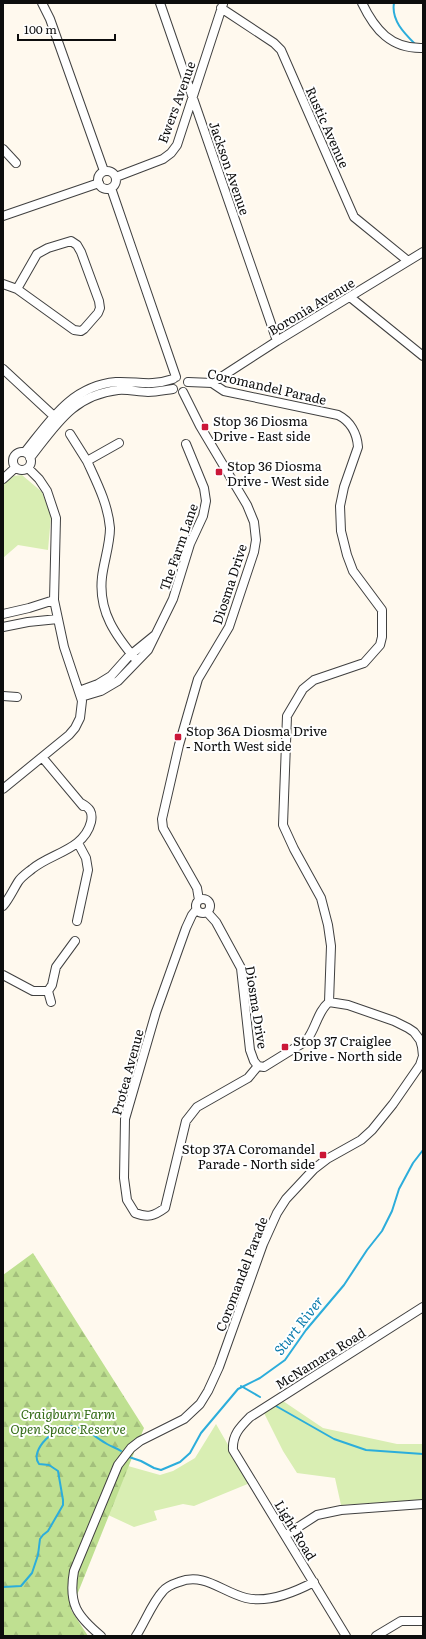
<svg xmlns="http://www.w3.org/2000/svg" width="426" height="1639" font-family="Literata,serif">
  <defs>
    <pattern id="forest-firs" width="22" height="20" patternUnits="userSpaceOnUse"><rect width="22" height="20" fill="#bfe091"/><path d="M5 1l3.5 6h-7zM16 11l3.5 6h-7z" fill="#a3bf7c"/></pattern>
  </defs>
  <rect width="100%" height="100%" fill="#fff9ee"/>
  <path fill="#d9eeb3" d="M22,475L42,492L51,516L48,550L18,545L3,558V485L14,476Z
    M283,1401L323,1428L397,1444H423V1500L341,1505L335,1478L297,1473L283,1451L264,1413Z
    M216,1424L250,1483L194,1506L183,1504L154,1511L157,1520L134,1527L106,1514L128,1466L160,1475L173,1471L195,1458Z"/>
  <path fill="url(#forest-firs)" d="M33,1253L144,1428L71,1610L88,1636H3V1275Z"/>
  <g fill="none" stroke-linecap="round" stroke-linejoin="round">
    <path stroke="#2caddb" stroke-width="2" d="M394,3C391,20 404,33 415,44
      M241,1386L260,1397
      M276,1406L334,1439L366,1450L423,1454
      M129,1457L141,1461L154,1468L161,1470L180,1462L190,1453L201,1433L238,1389L260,1378L285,1360L306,1330L344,1285L367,1250L382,1231L392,1211L399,1189L413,1163L423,1150
      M3,1587L21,1586L32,1573L38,1555L40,1539L43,1535L48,1531L63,1505V1500L58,1471L49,1465L39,1464C28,1450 58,1424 72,1426C86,1428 95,1437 107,1444C112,1447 117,1448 121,1451"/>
    <defs>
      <path id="street" d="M42,3L50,19L104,171
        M160,3L277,341
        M362,3C375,30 391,49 423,48
        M221,8L274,43L281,50L354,217L408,261
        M3,149L16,163
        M98 180a9 9 0 1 1 18 0a9 9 0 1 1-18 0Z
        M116,177L163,159L171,153L177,145L223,4
        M111,188L176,377
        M3,216L99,183
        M3,284L17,289L74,330L81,331L84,329L98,313L100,308L99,301L81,252L77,245L71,241L48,248L37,254L17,289
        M350,297L423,356
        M3,369L58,420
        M188,382L212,383L224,391L338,415C350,421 357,433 358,447L344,487L340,506L341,531L347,555L353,571L382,610V637L380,645L364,663L314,680L303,689L287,716L283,825L294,849L321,898L328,925L331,946L329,1002
        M212,383L277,341L423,252
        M183,392L200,426L247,505L254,522L256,540L254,552L229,627L198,679L179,745L162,819L163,828L197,888L199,900
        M70,434L87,461
        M119,443L87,461C97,483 108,504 110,528C110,544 104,561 102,577C98,612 116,636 137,661
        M13 461a9 9 0 1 1 18 0a9 9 0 1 1-18 0Z
        M25,452C50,421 71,386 116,382C138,381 149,387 173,379
        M30,458C56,425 73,395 118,390C128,389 138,392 148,392C157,392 165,390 173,389
        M3,479L15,468
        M3,614L29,608L54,600
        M3,627L28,622L58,619
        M79,691L98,684L111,676L128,657L155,635
        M3,696L17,697
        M81,697L101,691L118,681L148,650L173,599L190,544L203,516L206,501L204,488L186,444
        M42,757L83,806
        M3,789L69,735L75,728L80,718L82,701L64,647L54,600L56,518L47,491L39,479L28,468
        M196 906a7 7 0 1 1 14 0a7 7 0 1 1-14 0Z
        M3,906C9,899 13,890 18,882C21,877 27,873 32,869C51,853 84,850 91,822C93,812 90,808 81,803
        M196,910L192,915L186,928L156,1012L125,1119L124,1178L127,1200L135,1213C148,1218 154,1216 165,1208L186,1121L197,1107L248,1078L258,1066
        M207,912L216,922L241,968L250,1050L254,1061L258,1066
        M77,921L88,870L86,858L78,843
        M3,975L33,991H48L52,985L56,967L75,941
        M48,991L51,1002
        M258,1066L264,1067L306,1041C316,1029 317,1012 329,1002
        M286,1535L317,1515L341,1510L423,1504
        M101,1636C77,1616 68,1604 74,1571L118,1465L131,1448L140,1441L184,1419L200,1404L208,1391L219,1367L263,1244L277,1213L286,1199L314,1169L327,1159L361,1140L372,1130L393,1104L420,1065L423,1056L422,1047L420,1040L414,1032L408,1028L394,1021L348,1005L329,1002
        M136,1636C145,1622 152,1603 163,1591C167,1586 173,1584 179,1582C204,1572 222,1592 246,1598C267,1603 295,1592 314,1582
        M346,1636L233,1450C232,1435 240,1427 250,1417L423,1307
        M376,1636L401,1621H423"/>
    </defs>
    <use href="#street" stroke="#404040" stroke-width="10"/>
    <use href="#street" stroke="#fff" stroke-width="8"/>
  </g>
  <g fill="#cb1738" stroke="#fff" stroke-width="1.5">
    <rect x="201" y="423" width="8" height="8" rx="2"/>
    <rect x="215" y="468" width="8" height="8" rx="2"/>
    <rect x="174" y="733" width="8" height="8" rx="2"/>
    <rect x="281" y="1043" width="8" height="8" rx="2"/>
    <rect x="319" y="1151" width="8" height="8" rx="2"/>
  </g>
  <g text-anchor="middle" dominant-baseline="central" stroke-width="4" stroke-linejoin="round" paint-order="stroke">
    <g font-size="13" fill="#0d0d0d" stroke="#fff">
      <text transform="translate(176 102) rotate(-70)">Ewers Avenue</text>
      <text transform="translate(328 127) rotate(66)">Rustic Avenue</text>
      <text transform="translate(230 168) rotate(71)">Jackson Avenue</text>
      <text transform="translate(311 306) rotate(-31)">Boronia Avenue</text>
      <text transform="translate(267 386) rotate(13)">Coromandel Parade</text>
      <text transform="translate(178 547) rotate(-71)">The Farm Lane</text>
      <text transform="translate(229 584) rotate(-72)">Diosma Drive</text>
      <text transform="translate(257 1007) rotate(81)">Diosma Drive</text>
      <text transform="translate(127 1072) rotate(-75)">Protea Avenue</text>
      <text transform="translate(241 1274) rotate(-69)">Coromandel Parade</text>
      <text transform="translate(320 1358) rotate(-32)">McNamara Road</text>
      <text transform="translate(296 1530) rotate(59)">Light Road</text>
    </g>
    <g font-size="13" fill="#0d0d0d" stroke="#fff" text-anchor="start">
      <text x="213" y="420">Stop 36 Diosma<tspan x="213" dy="15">Drive - East side</tspan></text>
      <text x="227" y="465">Stop 36 Diosma<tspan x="227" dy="15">Drive - West side</tspan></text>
      <text x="186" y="730">Stop 36A Diosma Drive<tspan x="186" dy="15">- North West side</tspan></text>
      <text x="293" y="1040">Stop 37 Craiglee<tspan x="293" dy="15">Drive - North side</tspan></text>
      <text x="315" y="1148" text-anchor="end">Stop 37A Coromandel<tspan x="315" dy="15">Parade - North side</tspan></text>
    </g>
    <g font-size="13" font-style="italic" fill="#346c17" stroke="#fff">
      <text x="68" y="1413">Craigburn Farm<tspan x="68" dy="15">Open Space Reserve</tspan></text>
    </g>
    <g font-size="14" font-style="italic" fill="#0a7bac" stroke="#fff">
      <text transform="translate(298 1325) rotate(-52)">Sturt River</text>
    </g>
  </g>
  <rect width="426" height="1639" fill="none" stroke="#0d0d0d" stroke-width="8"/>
  <path d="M18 34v6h97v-6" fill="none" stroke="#0d0d0d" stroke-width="2"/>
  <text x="24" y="34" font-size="12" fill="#0d0d0d" stroke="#ffffff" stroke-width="3" paint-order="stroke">100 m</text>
</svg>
